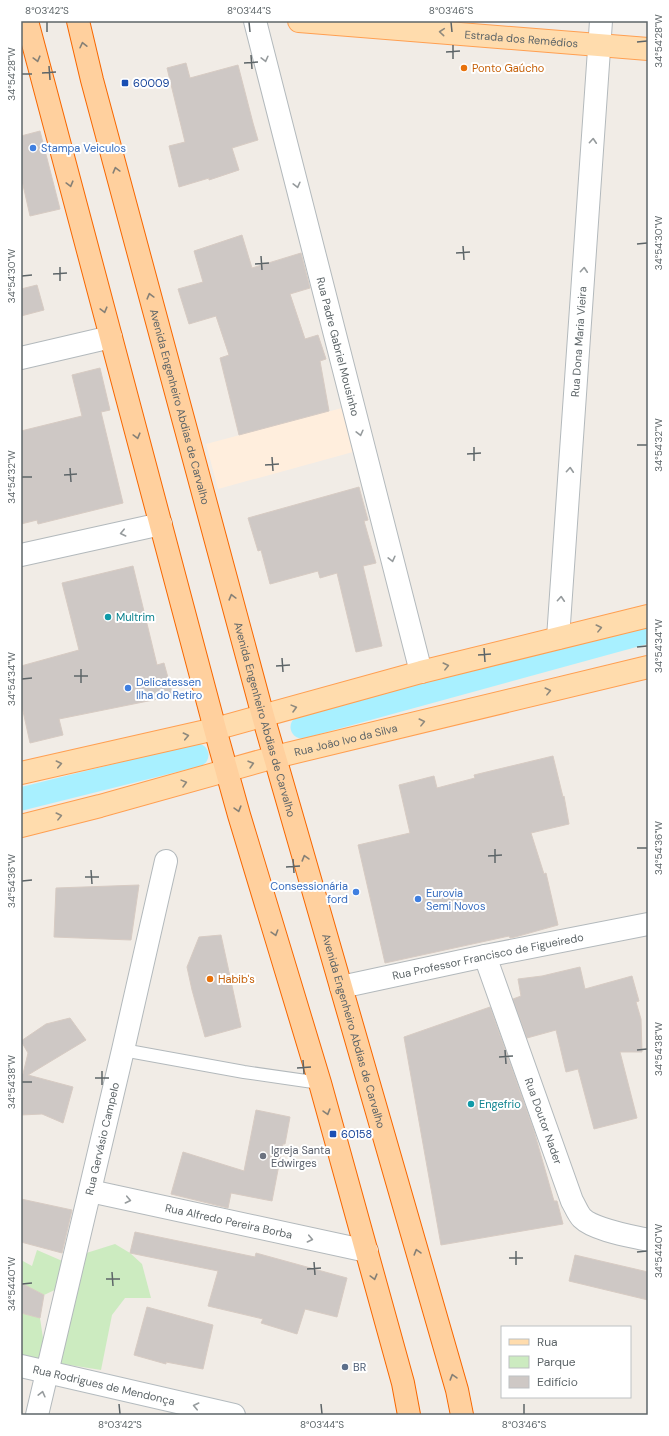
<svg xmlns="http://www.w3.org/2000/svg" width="669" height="1436" font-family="'DM Sans',sans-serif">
  <rect width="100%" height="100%" fill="#f1ece6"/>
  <path fill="#fed" d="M342,408L353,452L218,489L206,444Z"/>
  <path fill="#ccebc0" d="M115,1244L130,1253L142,1264L151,1298H125L112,1315L101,1370L57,1363L80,1255Z
    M37,1250L67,1263L59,1288L44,1295L28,1287L21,1281V1260L32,1266Z
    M21,1313L40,1318L44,1345L39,1363L21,1358Z"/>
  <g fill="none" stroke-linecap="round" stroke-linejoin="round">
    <path stroke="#a8f0ff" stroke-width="23" d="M302,727L648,632
      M21,799L197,755"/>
  </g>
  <path fill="#cec8c5" stroke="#d7cbc3" d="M186,63L190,78L238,65L253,123L258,140L232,148L239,170L209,180V178L179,187L169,146L185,142L167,68Z
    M40,131L60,209L30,216L21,176V136Z
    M242,235L252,268L301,253L310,288L290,294L305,339L318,335L326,359L320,361L329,411L239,435L220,358L229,355L216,316L189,324L178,289L203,282L194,251Z
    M37,285L44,310L21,316V289Z
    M100,368L110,410L101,412L123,503L38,524L37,520L21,524V431L82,416L72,375Z
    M359,487L368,520L364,521L376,563L363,566L382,646L356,652L337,573L320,578L318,571L270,584L261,550L258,551L248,518Z
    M133,566L157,665L164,663L173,696L59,719L63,735L30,743L21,702V666L79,650L62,583Z
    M553,756L563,797L564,796L569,824L531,833L544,874L546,873L558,925L515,937L510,938L509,936L385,963L358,845L410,833L399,785L434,776L437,788L475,778L474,775Z
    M139,885L131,940L54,937L56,888Z
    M221,935L241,1027L205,1037L192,990L187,967L199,937Z
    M580,967L585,989L632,976L639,1001L636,1002L641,1019L642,1052H620L637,1118L594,1129L578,1069L566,1072L556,1030L527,1038L513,999L521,996L518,979L542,976Z
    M490,1007L534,1131L554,1201H557L563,1224L441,1245L404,1037Z
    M70,1018L86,1040L28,1075L73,1087L63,1123L42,1114L21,1115V1074H23L28,1053L21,1041L46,1024Z
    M256,1110L290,1117L285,1144H283L272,1201L231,1193L228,1208L171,1194L183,1152L244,1171Z
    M21,1199L72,1210L62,1253L21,1242Z
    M135,1232L255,1257L256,1253L347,1278L337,1317L305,1309L297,1334L261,1323L263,1319L208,1306L218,1271L130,1253Z
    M575,1255L648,1272V1300L569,1281Z
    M21,1283L44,1295L40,1318L21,1313Z
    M147,1307L213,1325L203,1369L166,1362V1364L134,1355Z"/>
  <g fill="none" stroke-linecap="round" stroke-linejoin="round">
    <defs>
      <path id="service" d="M123,1050L244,1072L320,1083"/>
      <g id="minor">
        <path id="s1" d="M255,21L421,672"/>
        <path d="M21,358L111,337"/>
        <path d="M21,555L161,524"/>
        <path id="s2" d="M558,638L601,21"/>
        <path id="s3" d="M485,956L572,1201C575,1206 578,1214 582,1218C594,1230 631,1236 648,1240"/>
        <path id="s4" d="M341,987L485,956L648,924"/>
        <path id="s5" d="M90,1191L367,1251"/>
        <path id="s6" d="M37,1415L123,1050L166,861"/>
      </g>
      <g id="secondary">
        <path id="s7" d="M21,1366L234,1415"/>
      </g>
      <g id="primary">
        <path id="s8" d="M299,21L648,49"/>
        <path d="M21,773L215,729L421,672L648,616"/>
        <path id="s9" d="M21,826L100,806L275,757L648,667"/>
      </g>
      <g id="trunk">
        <path d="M27,21L215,729L239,815L320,1083L403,1383L409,1415"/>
        <path id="s10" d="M78,21L92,80L263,716L457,1390L462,1415"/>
      </g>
    </defs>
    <use href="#service" stroke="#b3b9bc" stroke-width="14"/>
    <use href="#minor" stroke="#b3b9bc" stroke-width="24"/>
    <use href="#secondary" stroke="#b4bbbf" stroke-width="24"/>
    <use href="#primary" stroke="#ff9f51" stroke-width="24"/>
    <use href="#trunk" stroke="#f76700" stroke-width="24"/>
    <use href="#service" stroke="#fff" stroke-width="12"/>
    <use href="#minor" stroke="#fff" stroke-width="22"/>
    <use href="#secondary" stroke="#fff" stroke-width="22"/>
    <use href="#primary" stroke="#ffdcad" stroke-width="22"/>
    <use href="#trunk" stroke="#ffd09e" stroke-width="22"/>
  </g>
  <defs><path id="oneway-chevron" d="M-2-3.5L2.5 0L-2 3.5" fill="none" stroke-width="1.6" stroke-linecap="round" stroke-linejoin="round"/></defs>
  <g stroke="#8e897d">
    <use href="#oneway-chevron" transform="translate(442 32) rotate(-175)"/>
    <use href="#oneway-chevron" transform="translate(599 628) rotate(-14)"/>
    <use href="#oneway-chevron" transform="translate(446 666) rotate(-14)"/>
    <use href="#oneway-chevron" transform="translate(548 691) rotate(-14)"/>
    <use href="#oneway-chevron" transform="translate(294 708) rotate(-15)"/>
    <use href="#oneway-chevron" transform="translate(422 722) rotate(-14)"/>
    <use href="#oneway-chevron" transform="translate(186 736) rotate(-12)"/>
    <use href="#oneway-chevron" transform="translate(59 764) rotate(-13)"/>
    <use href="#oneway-chevron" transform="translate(251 764) rotate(-16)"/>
    <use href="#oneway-chevron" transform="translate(184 783) rotate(-15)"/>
    <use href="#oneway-chevron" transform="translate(59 816) rotate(-14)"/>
  </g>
  <g stroke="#868076">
    <use href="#oneway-chevron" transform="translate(83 45) rotate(-103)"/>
    <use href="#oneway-chevron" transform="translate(37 59) rotate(75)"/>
    <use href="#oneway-chevron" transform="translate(116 170) rotate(-105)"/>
    <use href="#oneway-chevron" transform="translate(70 184) rotate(75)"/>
    <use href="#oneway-chevron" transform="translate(150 296) rotate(-105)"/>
    <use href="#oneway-chevron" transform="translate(104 310) rotate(75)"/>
    <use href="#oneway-chevron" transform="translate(137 436) rotate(75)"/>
    <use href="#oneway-chevron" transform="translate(232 597) rotate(-105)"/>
    <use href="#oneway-chevron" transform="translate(238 809) rotate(74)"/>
    <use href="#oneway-chevron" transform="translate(305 858) rotate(-106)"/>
    <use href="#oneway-chevron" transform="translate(275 933) rotate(73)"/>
    <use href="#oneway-chevron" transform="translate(327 1112) rotate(74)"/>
    <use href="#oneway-chevron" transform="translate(417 1252) rotate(-106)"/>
    <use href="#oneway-chevron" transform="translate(374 1277) rotate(75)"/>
    <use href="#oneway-chevron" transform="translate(453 1377) rotate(-106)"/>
  </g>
  <g stroke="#969b9d">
    <use href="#oneway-chevron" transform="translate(265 59) rotate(76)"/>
    <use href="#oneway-chevron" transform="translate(593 141) rotate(-86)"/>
    <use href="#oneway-chevron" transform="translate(297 185) rotate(76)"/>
    <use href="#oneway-chevron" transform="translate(584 270) rotate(-86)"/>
    <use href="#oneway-chevron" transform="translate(360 433) rotate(76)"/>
    <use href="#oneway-chevron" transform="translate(570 470) rotate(-86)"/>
    <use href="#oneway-chevron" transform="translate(123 533) rotate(167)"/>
    <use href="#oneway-chevron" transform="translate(392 559) rotate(76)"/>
    <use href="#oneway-chevron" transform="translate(561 599) rotate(-86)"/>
    <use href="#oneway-chevron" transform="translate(128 1200) rotate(12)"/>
    <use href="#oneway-chevron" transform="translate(310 1239) rotate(12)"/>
    <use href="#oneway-chevron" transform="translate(42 1394) rotate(-76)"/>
    <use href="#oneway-chevron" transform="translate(196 1406) rotate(-167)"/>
  </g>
  <path fill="none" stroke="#5d6568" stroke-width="1.5" d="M47,22V32M249,22L250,32M451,22L452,32M637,42L647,41M453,45V59M446,52L460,51M251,55L252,69M244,63L258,62M49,66L50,80M42,73L56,72M22,74H32M637,244L647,243M463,246L464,260M456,253L470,252M261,256L262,270M255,264L269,263M60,267V281M53,274L67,273M22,276L32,275M637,445H647M474,447V461M467,454L481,453M272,457L273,471M265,465L279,464M70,468L71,482M64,475L77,474M22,477H32M637,647L647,646M484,648L485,662M478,655L491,654M282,658L283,672M276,666L290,665M81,669V683M74,676H88M22,679L32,678M637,848H647M495,849V863M488,856L502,855M293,859L294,873M286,867L300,866M91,870L92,884M85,877H99M22,881L32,880M505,1050L506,1064M637,1050L647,1049M499,1057L513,1056M303,1060L304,1074M297,1068L311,1067M102,1071V1085M95,1078H109M22,1082H32M516,1251V1265M637,1252L647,1251M509,1258H523M314,1262L315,1275M307,1269L321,1268M112,1272L113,1286M106,1279H120M22,1284L32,1283M119,1404L120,1414M321,1404L322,1414M524,1404V1414"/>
  <g fill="#e8710a" stroke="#fff" stroke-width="1.5">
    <circle cx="464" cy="68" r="4"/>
    <circle cx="210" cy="979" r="4"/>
  </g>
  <g fill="#1a4fb4" stroke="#fff" stroke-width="1.5">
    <rect x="121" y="79" width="8" height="8" rx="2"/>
    <rect x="329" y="1130" width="8" height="8" rx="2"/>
  </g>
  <g fill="#3f7fe0" stroke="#fff" stroke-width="1.5">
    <circle cx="33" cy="148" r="4"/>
    <circle cx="128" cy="688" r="4"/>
    <circle cx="356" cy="892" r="4"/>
    <circle cx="418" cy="899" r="4"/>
  </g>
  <g fill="#0f9aa8" stroke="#fff" stroke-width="1.5">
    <circle cx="108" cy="617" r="4"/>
    <circle cx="471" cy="1104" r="4"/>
  </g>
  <circle fill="#6b7280" stroke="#fff" stroke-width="1.5" cx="263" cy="1156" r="4"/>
  <circle fill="#5c6f8a" stroke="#fff" stroke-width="1.5" cx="345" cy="1367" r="4"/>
  <g text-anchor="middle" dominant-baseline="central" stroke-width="4" stroke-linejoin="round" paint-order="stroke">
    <g font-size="11" fill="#5d6568" stroke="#fff">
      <text stroke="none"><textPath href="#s8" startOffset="223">Estrada dos Remédios</textPath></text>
      <text stroke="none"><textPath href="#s2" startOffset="297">Rua Dona Maria Vieira</textPath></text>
      <text stroke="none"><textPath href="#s1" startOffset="336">Rua Padre Gabriel Mousinho</textPath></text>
      <text stroke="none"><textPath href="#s10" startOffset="399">Avenida Engenheiro Abdias de Carvalho</textPath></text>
      <text stroke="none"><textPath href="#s10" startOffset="723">Avenida Engenheiro Abdias de Carvalho</textPath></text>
      <text stroke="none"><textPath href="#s9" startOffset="336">Rua João Ivo da Silva</textPath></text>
      <text stroke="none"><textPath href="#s4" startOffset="150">Rua Professor Francisco de Figueiredo</textPath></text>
      <text stroke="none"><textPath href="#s10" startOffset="1047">Avenida Engenheiro Abdias de Carvalho</textPath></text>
      <text stroke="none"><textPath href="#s3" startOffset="175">Rua Doutor Nader</textPath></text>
      <text stroke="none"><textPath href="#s6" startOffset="284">Rua Gervásio Campelo</textPath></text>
      <text stroke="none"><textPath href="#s5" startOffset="142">Rua Alfredo Pereira Borba</textPath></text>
      <text stroke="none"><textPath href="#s7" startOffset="85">Rua Rodrigues de Mendonça</textPath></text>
    </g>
    <g font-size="11" fill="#c56008" stroke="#fff" text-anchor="start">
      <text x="472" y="68">Ponto Gaúcho</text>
      <text x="218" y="979">Habib's</text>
    </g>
    <g font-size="11" fill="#164399" stroke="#fff" text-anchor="start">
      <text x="133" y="83">60009</text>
      <text x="341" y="1134">60158</text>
    </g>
    <g font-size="11" fill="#366cbe" stroke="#fff" text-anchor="start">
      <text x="41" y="148">Stampa Veiculos</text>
      <text x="136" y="682">Delicatessen<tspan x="136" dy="13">Ilha do Retiro</tspan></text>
      <text x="348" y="886" text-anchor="end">Consessionária<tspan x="348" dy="13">ford</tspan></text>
      <text x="426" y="893">Eurovia<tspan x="426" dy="13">Semi Novos</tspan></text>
    </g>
    <g font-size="11" fill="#0d838f" stroke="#fff" text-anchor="start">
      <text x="116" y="617">Multrim</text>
      <text x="479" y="1104">Engefrio</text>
    </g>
    <g font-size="11" fill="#5b616d" stroke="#fff" text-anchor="start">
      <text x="271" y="1150">Igreja Santa<tspan x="271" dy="13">Edwirges</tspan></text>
    </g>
    <g font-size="11" fill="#4e5e75" stroke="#fff" text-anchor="start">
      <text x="353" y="1367">BR</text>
    </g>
  </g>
  <rect width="669" height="1436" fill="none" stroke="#ffffff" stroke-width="44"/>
  <rect x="501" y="1326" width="130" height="72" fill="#ffffff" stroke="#bec1c3"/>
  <rect x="509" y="1339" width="20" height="6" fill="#ffdcad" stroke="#bec1c3"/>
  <text x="537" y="1346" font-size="12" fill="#5d6568">Rua</text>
  <rect x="509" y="1356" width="20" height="12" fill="#ccebc0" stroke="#bec1c3"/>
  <text x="537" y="1366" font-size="12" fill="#5d6568">Parque</text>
  <rect x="509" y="1376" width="20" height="12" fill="#cec8c5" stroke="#bec1c3"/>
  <text x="537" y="1386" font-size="12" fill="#5d6568">Edifício</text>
  <rect x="22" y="22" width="625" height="1392" fill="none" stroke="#5d6568" stroke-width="1.5"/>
  <g font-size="10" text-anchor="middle" fill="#5d6568">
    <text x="47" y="14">8°03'42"S</text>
    <text x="249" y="14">8°03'44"S</text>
    <text x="451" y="14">8°03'46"S</text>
    <text transform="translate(658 41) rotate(-90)" y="4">34°54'28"W</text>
    <text transform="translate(11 74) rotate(-90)" y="4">34°54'28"W</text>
    <text transform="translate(658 243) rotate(-90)" y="4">34°54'30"W</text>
    <text transform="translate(11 276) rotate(-90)" y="4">34°54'30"W</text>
    <text transform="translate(658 445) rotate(-90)" y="4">34°54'32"W</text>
    <text transform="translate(11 477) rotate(-90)" y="4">34°54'32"W</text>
    <text transform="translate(658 646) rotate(-90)" y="4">34°54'34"W</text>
    <text transform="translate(11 679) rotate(-90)" y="4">34°54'34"W</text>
    <text transform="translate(658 848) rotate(-90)" y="4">34°54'36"W</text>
    <text transform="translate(11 881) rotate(-90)" y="4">34°54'36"W</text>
    <text transform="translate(658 1049) rotate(-90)" y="4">34°54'38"W</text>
    <text transform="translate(11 1082) rotate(-90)" y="4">34°54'38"W</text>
    <text transform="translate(658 1251) rotate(-90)" y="4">34°54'40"W</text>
    <text transform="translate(11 1284) rotate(-90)" y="4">34°54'40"W</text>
    <text x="120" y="1428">8°03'42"S</text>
    <text x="322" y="1428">8°03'44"S</text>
    <text x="524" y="1428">8°03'46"S</text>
  </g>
</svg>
